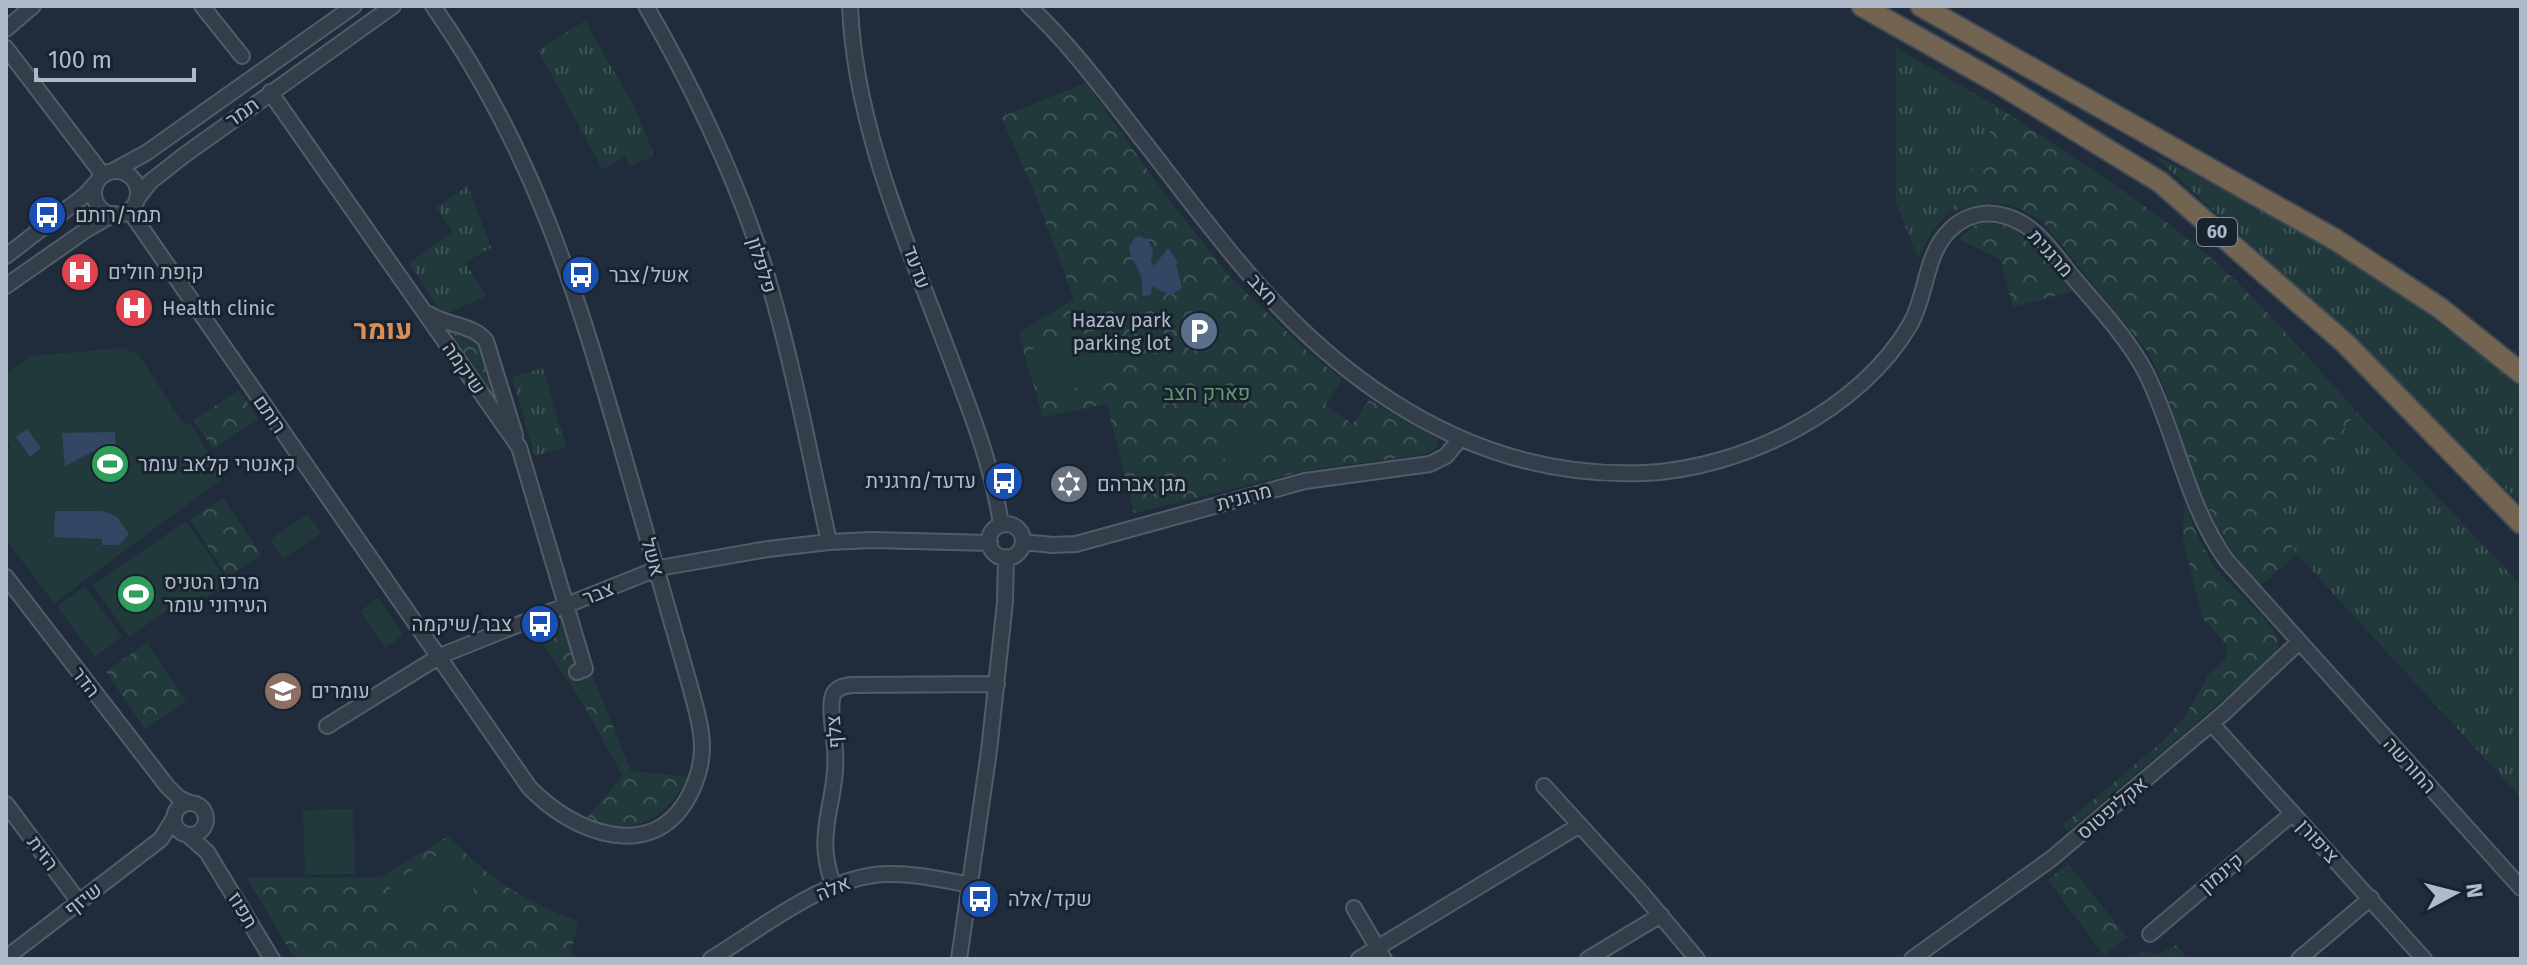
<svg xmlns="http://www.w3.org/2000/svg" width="2527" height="965" font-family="'Fira Sans',Heebo,sans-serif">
  <defs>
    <pattern id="grass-tufts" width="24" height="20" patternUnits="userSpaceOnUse" patternTransform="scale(2)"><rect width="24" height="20" fill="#22393c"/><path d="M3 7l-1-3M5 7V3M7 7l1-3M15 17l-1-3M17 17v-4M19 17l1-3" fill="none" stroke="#405457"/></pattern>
    <pattern id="forest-crowns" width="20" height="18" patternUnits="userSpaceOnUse" patternTransform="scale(2)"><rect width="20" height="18" fill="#22393c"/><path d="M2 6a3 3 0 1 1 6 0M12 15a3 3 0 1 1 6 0" fill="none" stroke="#405457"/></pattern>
  </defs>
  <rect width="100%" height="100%" fill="#202c3b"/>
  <path fill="url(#grass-tufts)" d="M585,21L635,108L654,156L630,166L625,156L603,170L538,50Z
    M1896,48L2001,109L1956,203L1931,233L1918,258L1896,203Z
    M2153,155L2248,199L2356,264L2505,371L2521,388V504L2373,356Z
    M468,186L491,248L465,262L486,296L446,314L441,312L409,263L453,232L436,207Z
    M543,368L566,447L535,456L512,377Z
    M2357,412L2521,585V798L2297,554L2278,525L2280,510L2289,496Z"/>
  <path fill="url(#forest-crowns)" d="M1086,83L1163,192L1231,278L1308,352L1342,379L1325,405L1353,424L1369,400L1437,439L1438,447L1426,454L1309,470L1134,513L1107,404L1043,417L1018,333L1074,299L1032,186L1001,117Z
    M2001,109C2070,155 2141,200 2205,253C2260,300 2308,358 2357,412L2280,510L2278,525L2297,554L2260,586C2230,552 2210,517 2193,474C2178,434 2169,391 2148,352L2042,221L2012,205L1993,203L1973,205L1948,214L1956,203Z
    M1984,223C2025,221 2049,264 2073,291L2013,307L2000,259L1958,239L1974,226Z
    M442,325L467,333L486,350L507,423Z
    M239,390L258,419L213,449L194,420Z
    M223,498L261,555L228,577L190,520Z
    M2184,502C2192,525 2203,550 2217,570C2233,592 2277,621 2279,646L2269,661L2068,831L2063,825L2162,742L2185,716L2209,674L2226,658L2227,645L2203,619L2183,540Z
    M562,618L582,678L592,675L631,771L688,777C665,822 634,836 586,819L623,776L578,695L533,630Z
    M147,643L186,701L145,729L106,671Z
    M449,836C486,877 526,903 578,921L571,952L575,959H396L395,957L295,959L247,878L381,877Z
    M2068,864L2127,937L2104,955L2048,880Z
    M2176,945L2187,959H2131L2141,951L2158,955Z"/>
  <path fill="#22393c" d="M1100,329L1114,377L1043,397L1029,350Z
    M123,348L138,354L183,423L191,424L223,478L54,603L6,540V450L11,446L6,438V374L31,356Z
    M1256,425L1269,443L1233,470L1219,452Z
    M307,514L321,533L283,559L270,540Z
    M186,521L228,582L185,612L178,603L129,637L93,585Z
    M84,586L122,636L95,657L57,606Z
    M378,598L403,635L385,648L360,611Z
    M353,809L355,874L305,875L303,810Z
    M450,848L474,890L412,926L388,884Z"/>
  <path fill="#334764" d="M1138,236L1147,239L1153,250L1151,261L1154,266L1168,248L1174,256L1182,288L1170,295L1152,286L1151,295L1143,296C1142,289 1142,281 1141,276C1136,260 1120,249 1138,236Z
    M27,429L41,448L30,457L16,437Z
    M115,432L116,452H92L65,466L62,433Z
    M55,511H102L117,517L129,534L119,545H102V539L54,537Z"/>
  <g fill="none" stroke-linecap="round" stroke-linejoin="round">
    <defs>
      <path id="minor" d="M202,6L242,56
        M646,6C690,82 728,161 757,244C789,341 807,442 829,542
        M850,6C855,130 909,247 952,362C972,415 993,468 1001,525
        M1029,6C1073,47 1108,96 1145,143C1184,193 1221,244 1263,290C1364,401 1490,479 1644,473C1741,469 1861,411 1911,323C1927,294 1925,254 1950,230C1965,215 1985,210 2005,216C2034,224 2050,248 2068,271C2094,303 2127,336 2146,373C2177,435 2186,504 2227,561L2521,888
        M6,29L33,6
        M6,48L103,175
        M270,92L519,447L585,669L577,672
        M113,171L146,153L354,6
        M94 193a22 22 0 1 1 44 0a22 22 0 1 1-44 0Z
        M137,199L150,182L183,156L393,6
        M129,210L529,787C571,832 654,866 690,794C697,780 702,763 702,747C702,726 695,706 690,686C667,606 644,526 621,446C574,284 532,147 433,6
        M6,256L85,195L96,183
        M6,286L86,230L114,214
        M429,314C447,326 473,324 486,341L515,435
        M989 541a17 17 0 1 1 34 0a17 17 0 1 1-34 0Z
        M1023,542L1053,545L1076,544L1305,481L1430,464L1446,456L1459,440
        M6,577L167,786L179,798L190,803
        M2212,724L2424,959
        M327,726L440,656L659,568L768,549L829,542L872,540L990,543
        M1544,786L1640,891L1697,959
        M174 819a16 16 0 1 1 32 0a16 16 0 1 1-32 0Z
        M6,804L79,902
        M189,836L207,852L272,959
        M834,886C812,833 839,801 835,749C834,736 828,703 834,693C838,687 844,686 851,685L997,684
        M1354,908L1384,959
        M2150,934L2293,813
        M6,958L161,839L174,818
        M711,959C762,928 825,876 886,874C915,873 943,880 971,885
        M959,959L989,751L1005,602L1006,557
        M1359,959L1580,825
        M1588,959L1661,915
        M1912,959L2051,859L2225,712L2299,642
        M2299,959L2371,898"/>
      <path id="highway" d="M1862,6L2002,85L2160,182L2345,343L2521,523
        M1921,6L2336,240L2440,308L2521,373"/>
    </defs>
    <use href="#minor" stroke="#525c69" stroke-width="18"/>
    <use href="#highway" stroke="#3f4956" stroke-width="24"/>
    <use href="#minor" stroke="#343e4b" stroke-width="14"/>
    <use href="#highway" stroke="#726451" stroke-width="20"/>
  </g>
  <defs>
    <symbol id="bus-disc" viewBox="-11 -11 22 22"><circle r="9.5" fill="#1a4fb4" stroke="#192330"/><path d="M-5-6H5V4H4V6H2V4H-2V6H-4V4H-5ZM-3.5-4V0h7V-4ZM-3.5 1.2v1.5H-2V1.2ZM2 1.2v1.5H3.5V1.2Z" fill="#fff"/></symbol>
    <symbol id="hospital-disc" viewBox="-11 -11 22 22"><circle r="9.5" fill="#e0444e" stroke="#192330"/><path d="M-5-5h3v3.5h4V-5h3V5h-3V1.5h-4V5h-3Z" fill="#fff"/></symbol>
    <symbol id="parking-disc" viewBox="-11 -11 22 22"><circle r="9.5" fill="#5c6f8a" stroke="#192330"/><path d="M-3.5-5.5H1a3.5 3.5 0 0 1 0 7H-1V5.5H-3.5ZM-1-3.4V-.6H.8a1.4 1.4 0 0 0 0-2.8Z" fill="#fff"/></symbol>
    <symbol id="stadium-disc" viewBox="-11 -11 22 22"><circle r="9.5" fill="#2e9e5b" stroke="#192330"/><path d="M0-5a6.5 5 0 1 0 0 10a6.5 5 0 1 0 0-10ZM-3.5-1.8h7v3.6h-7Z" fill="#fff"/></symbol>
    <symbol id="synagogue-disc" viewBox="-11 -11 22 22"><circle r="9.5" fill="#6b7280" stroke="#192330"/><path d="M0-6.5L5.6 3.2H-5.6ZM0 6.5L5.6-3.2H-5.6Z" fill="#fff"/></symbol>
    <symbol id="school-disc" viewBox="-11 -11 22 22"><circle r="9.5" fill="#8d6e63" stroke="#192330"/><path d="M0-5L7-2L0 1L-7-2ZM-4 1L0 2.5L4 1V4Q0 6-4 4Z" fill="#fff"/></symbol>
  </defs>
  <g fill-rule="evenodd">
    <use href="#bus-disc" x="25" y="193" width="44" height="44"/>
    <use href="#hospital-disc" x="58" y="250" width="44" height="44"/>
    <use href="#bus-disc" x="559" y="253" width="44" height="44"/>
    <use href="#hospital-disc" x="112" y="286" width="44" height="44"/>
    <use href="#parking-disc" x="1177" y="309" width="44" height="44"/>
    <use href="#stadium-disc" x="88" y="442" width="44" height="44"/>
    <use href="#bus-disc" x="982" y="459" width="44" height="44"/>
    <use href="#synagogue-disc" x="1047" y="462" width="44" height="44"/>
    <use href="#stadium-disc" x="114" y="572" width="44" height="44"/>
    <use href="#bus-disc" x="518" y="602" width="44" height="44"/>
    <use href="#school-disc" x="261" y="669" width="44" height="44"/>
    <use href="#bus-disc" x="958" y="877" width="44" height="44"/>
  </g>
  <g text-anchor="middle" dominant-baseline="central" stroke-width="6" stroke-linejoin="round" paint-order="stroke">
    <rect fill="#192330" stroke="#828c9a" stroke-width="2" x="2197" y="218" width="40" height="28" rx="6"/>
    <g font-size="18" font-weight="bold" fill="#afb9c7">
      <text x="2217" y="232">60</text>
    </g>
    <g font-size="20" fill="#afb9c7" stroke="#192330">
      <text transform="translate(242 112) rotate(-36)">תמר</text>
      <text transform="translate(2051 253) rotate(48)">מרגנית</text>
      <text transform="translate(762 265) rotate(73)">פלפלון</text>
      <text transform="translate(917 267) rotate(70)">עדעד</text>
      <text transform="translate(1263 289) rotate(48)">חצב</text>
      <text transform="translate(464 368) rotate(55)">שיקמה</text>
      <text transform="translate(270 414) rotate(55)">רותם</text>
      <text transform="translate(1244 497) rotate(-15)">מרגנית</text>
      <text transform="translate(653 557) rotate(74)">אשל</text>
      <text transform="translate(598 593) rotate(-22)">צבר</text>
      <text transform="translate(86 682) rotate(52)">הדר</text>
      <text transform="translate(834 732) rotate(-94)">צלף</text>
      <text transform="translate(2410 765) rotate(48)">החורשה</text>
      <text transform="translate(2112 808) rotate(-40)">אקליפטוס</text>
      <text transform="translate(2318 841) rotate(48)">ציפורן</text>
      <text transform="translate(43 853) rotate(53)">הזית</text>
      <text transform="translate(2221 873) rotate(-40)">קינמון</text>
      <text transform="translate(833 888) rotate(-23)">אלה</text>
      <text transform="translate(83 899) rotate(-37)">שיזף</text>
      <text transform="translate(243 910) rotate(59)">תפוז</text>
    </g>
    <g font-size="20" fill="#afb9c7" stroke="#192330" text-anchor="start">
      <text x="75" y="215">תמר/רותם</text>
      <text x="108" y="272">קופת חולים</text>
      <text x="609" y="275">אשל/צבר</text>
      <text x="162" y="308">Health clinic</text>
      <text x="1171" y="320" text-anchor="end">Hazav park<tspan x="1171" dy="23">parking lot</tspan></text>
      <text x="138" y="464">קאנטרי קלאב עומר</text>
      <text x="976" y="481" text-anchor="end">עדעד/מרגנית</text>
      <text x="1097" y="484">מגן אברהם</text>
      <text x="164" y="582">מרכז הטניס<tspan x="164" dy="23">העירוני עומר</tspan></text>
      <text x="512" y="624" text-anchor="end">צבר/שיקמה</text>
      <text x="311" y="691">עומרים</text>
      <text x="1008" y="899">שקד/אלה</text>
    </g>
    <g font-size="20" fill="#659a70" stroke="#192330">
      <text x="1207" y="393">פארק חצב</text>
    </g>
    <g font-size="28" font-weight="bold" fill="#da8e57" stroke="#192330">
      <text x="383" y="329">עומר</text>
    </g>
  </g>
  <rect width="2527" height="965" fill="none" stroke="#afb9c7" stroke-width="16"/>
  <g transform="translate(2455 893) rotate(83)" stroke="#192330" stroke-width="6" paint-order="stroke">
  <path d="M0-6L14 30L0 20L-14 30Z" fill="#afb9c7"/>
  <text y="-12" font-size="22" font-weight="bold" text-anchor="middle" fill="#afb9c7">N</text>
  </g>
  <path d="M36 68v12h158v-12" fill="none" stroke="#afb9c7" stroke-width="4"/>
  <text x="48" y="68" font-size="24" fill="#afb9c7" stroke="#192330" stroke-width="6" paint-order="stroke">100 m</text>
</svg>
